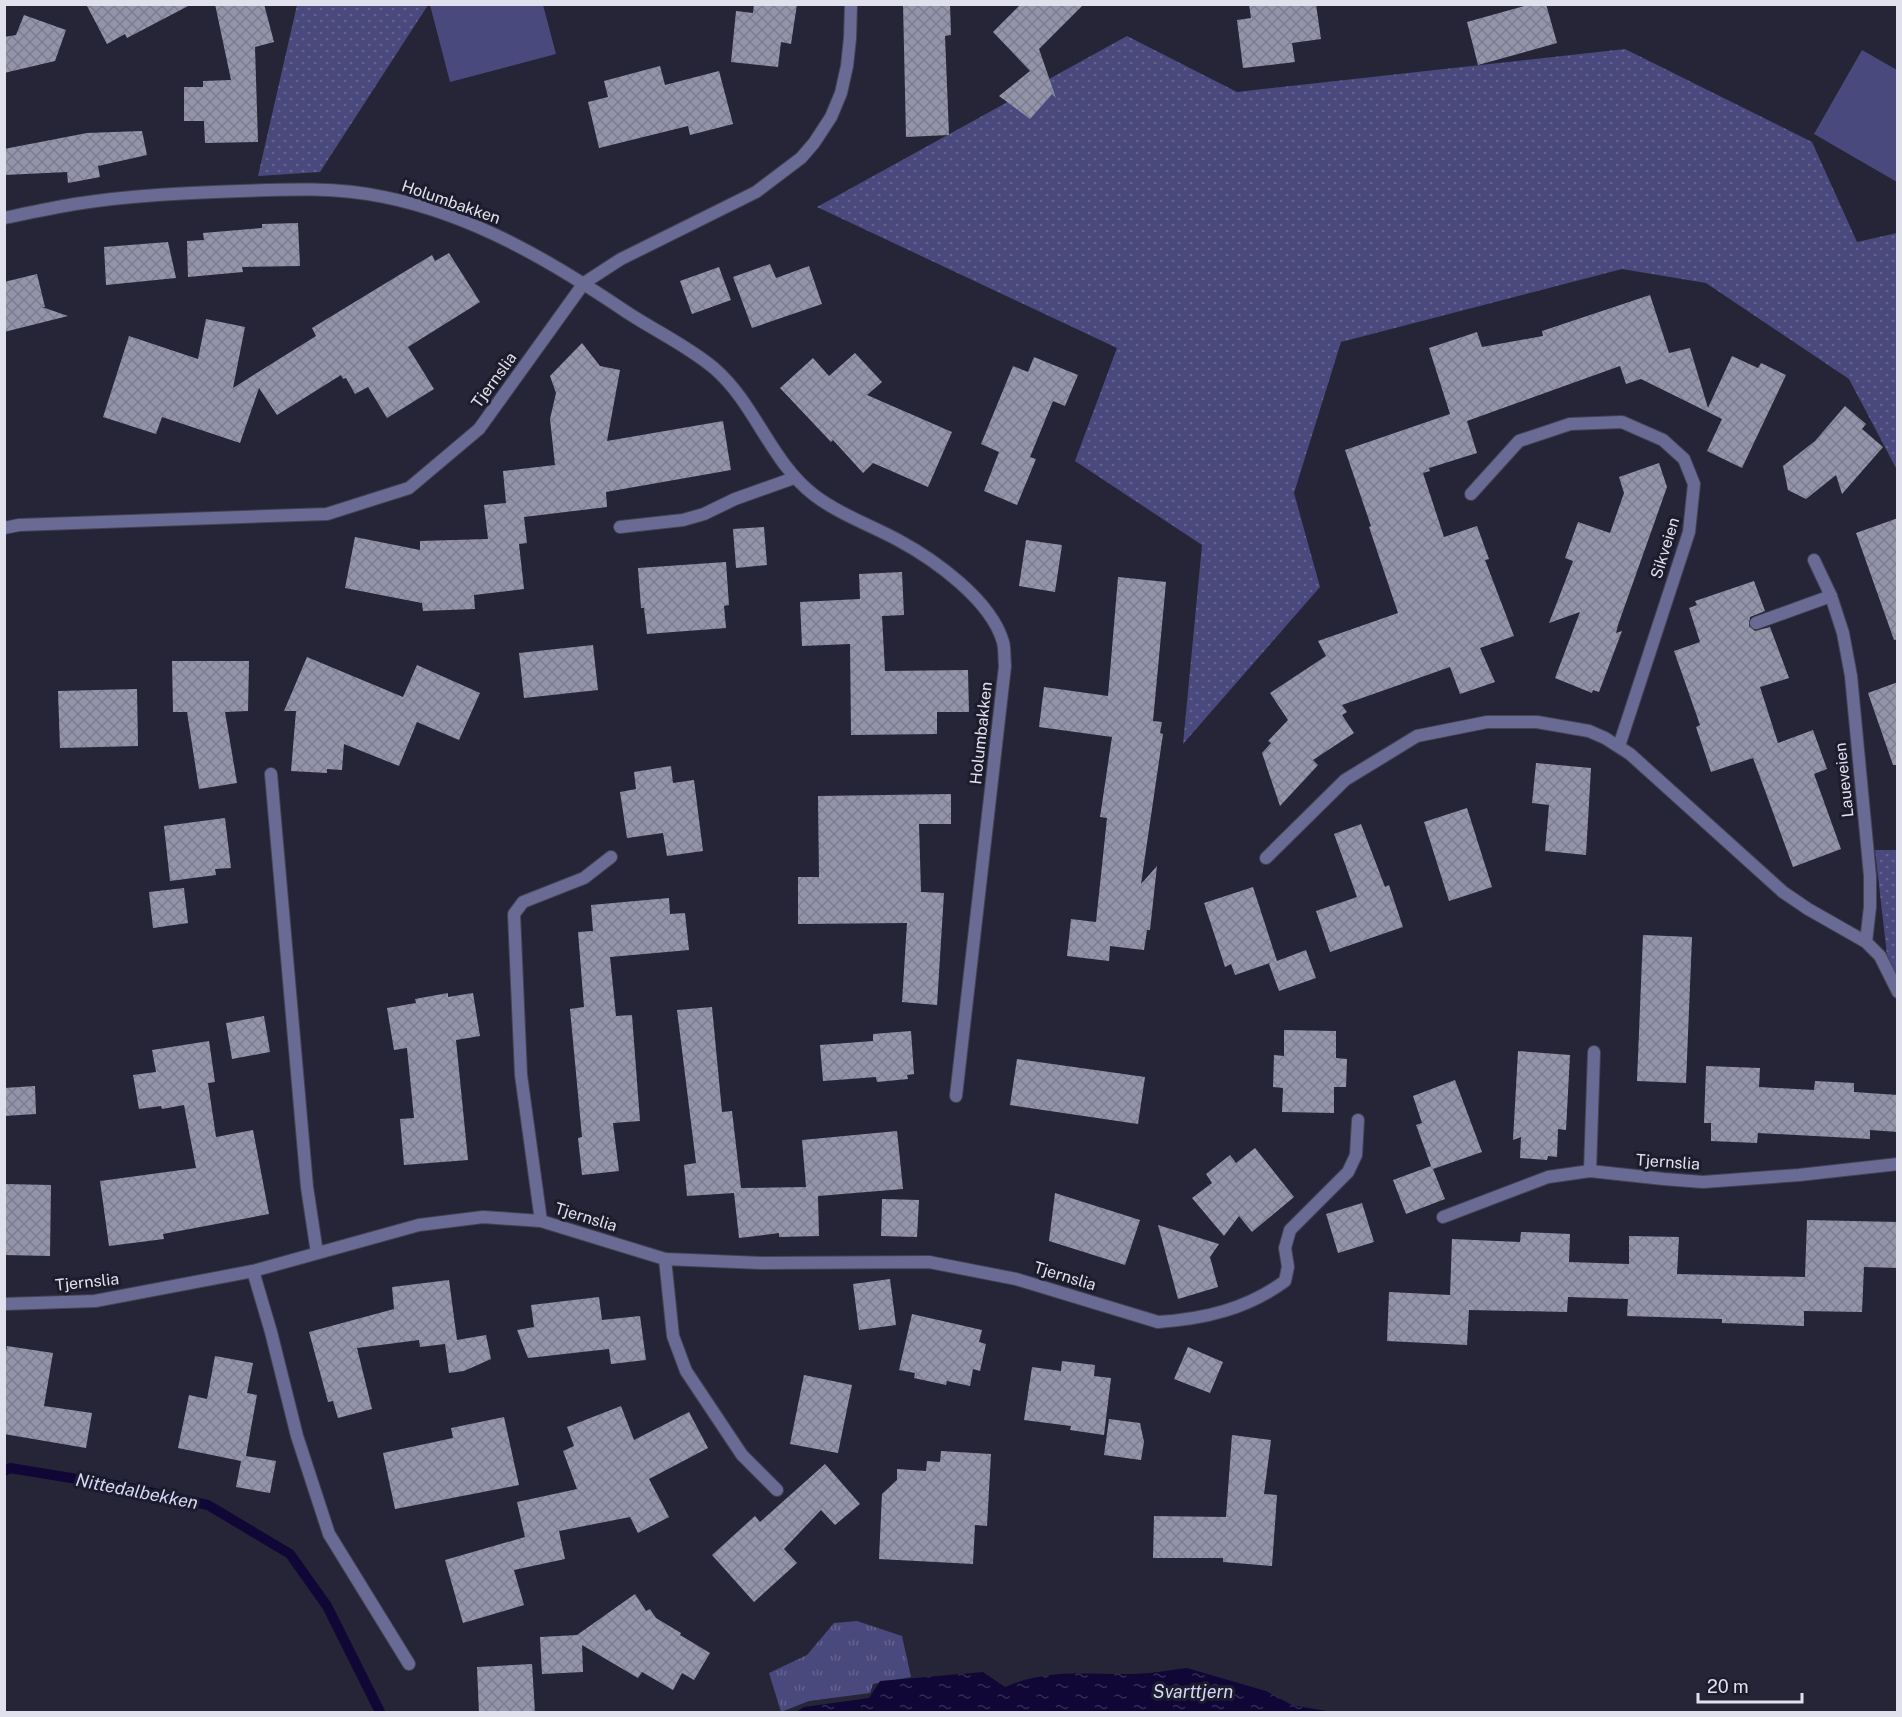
<svg xmlns="http://www.w3.org/2000/svg" width="1902" height="1717" font-family="'Public Sans',sans-serif">
  <defs>
    <pattern id="grass-dots" width="8" height="8" patternUnits="userSpaceOnUse" patternTransform="scale(1.5)"><rect width="8" height="8" fill="#4a497d"/><path d="M2 2h.1M6 6h.1" fill="none" stroke="#646390" stroke-width="1.8" stroke-linecap="round"/></pattern>
    <pattern id="park-tufts" width="24" height="20" patternUnits="userSpaceOnUse" patternTransform="scale(1.5)"><rect width="24" height="20" fill="#4a497d"/><path d="M3 7l-1-3M5 7V3M7 7l1-3M15 17l-1-3M17 17v-4M19 17l1-3" fill="none" stroke="#646390"/></pattern>
    <pattern id="water-ripples" width="26" height="14" patternUnits="userSpaceOnUse" patternTransform="scale(1.5)"><rect width="26" height="14" fill="#100737"/><path d="M2 4q2-2 4 0t4 0M15 11q2-2 4 0t4 0" fill="none" stroke="#322b54"/></pattern>
    <pattern id="building-cross-hatch" width="8" height="8" patternUnits="userSpaceOnUse" patternTransform="scale(1.5)"><rect width="8" height="8" fill="#9394aa"/><path d="M0 0l8 8M0 8l8-8" fill="none" stroke="#7b7c8c"/></pattern>
  </defs>
  <rect width="100%" height="100%" fill="#252537"/>
  <path fill="url(#grass-dots)" d="M297,5H428L320,172L258,176Z
    M1127,36L1237,92L1625,49L1812,142L1857,242L1897,233V470L1849,379L1706,283L1622,269L1341,342L1294,493L1320,587L1183,744L1202,545L1075,461L1117,348L817,207Z
    M1875,850H1897V977L1887,955Z"/>
  <path fill="url(#park-tufts)" d="M857,1621L902,1636L911,1677L873,1684L870,1693L809,1701L781,1712L769,1673L807,1655L834,1623Z"/>
  <path fill="#4a497d" d="M430,5H543L556,54L450,82Z
    M1862,50L1897,70V182L1814,134Z"/>
  <path fill="url(#water-ripples)" d="M1187,1668L1266,1691L1292,1705L1332,1712H796L804,1707L869,1698L880,1681L983,1672L1005,1687C1049,1668 1087,1675 1132,1674C1150,1674 1169,1670 1187,1668Z"/>
  <g fill="none" stroke-linecap="round" stroke-linejoin="round">
    <path stroke="#100737" stroke-width="10" d="M4,1471L10,1468L126,1487L208,1505L290,1554L327,1606L380,1712"/>
  </g>
  <path fill="url(#building-cross-hatch)" d="M86,4H192L127,38L125,34L107,44Z
    M215,4H264L274,42L255,47L258,142L205,143L204,121H184V87H203V81L231,80Z
    M754,4H797L791,44L781,42L778,67L731,62L736,11L753,13Z
    M903,4H950L951,35L945,36L949,135L906,137Z
    M1021,4H1084L1039,49L1056,98L1052,94L1030,119L999,96L1030,71L993,32Z
    M1249,4H1316L1321,39L1292,43L1295,62L1243,68L1237,20L1251,18Z
    M1531,4H1546L1557,43L1478,65L1467,22Z
    M24,15L66,30L55,61L4,73V37L16,35Z
    M660,66L665,85L719,71L733,124L690,135L688,126L599,148L588,102L608,97L604,81Z
    M142,131L147,155L98,166L100,177L68,183L67,172L4,175V149L87,133Z
    M298,223L300,266L242,267L243,272L188,277L187,241L204,240L203,233L262,228V224Z
    M168,242L176,278L106,285L104,247Z
    M449,253L480,302L408,347L434,389L387,418L368,387L355,394L346,378L343,379L341,375L277,415L259,388L240,443L162,417L156,434L103,417L129,336L198,359L206,319L245,327L233,388L316,336L312,328L432,255L435,261Z
    M770,264L776,278L809,266L822,304L752,328L733,277Z
    M719,267L731,300L692,314L680,281Z
    M37,274L45,307H42L68,316L4,332V282Z
    M1650,295L1669,353L1690,348L1708,408L1732,356L1758,368L1761,363L1786,375L1742,468L1707,451L1722,419L1641,379L1626,384L1620,366L1467,421L1477,453L1429,468L1430,471L1423,473L1444,537L1477,526L1489,559L1485,560L1514,636L1480,648L1495,682L1460,694L1450,667L1342,705L1347,712L1342,715L1354,733L1313,760L1318,765L1280,806L1262,753L1271,743L1268,741L1288,720L1270,693L1326,656L1318,641L1398,613L1369,527L1371,526L1345,450L1450,414L1429,348L1477,332L1482,347L1543,336L1542,331Z
    M582,343L600,366L620,370L607,441L723,421L731,470L606,492L607,507L524,517L527,543L519,544L524,589L474,595L475,609L423,611L422,603L345,588L355,537L420,550V541L488,539L484,505L506,503L503,471L555,465L550,419L556,393L550,376Z
    M855,353L882,382L867,395L952,432L928,487L873,463L863,473L833,440L831,442L780,388L813,358L829,376Z
    M1034,357L1078,375L1065,406L1053,401L1030,457L1036,459L1017,505L984,491L999,452L981,444L1013,366L1028,372Z
    M1845,406L1866,424L1862,429L1883,447L1842,494L1836,475L1806,499L1788,490L1783,466L1815,441Z
    M1659,463L1667,487L1618,625L1616,633L1622,631L1599,692L1593,690L1592,693L1555,678L1580,612L1549,623L1573,561L1565,558L1578,522L1610,533L1624,493L1619,477Z
    M1898,518V639L1894,640L1856,533Z
    M764,527L767,565L736,568L733,529Z
    M1026,540L1062,545L1055,592L1019,586Z
    M726,562L729,605L724,606L726,628L647,634L644,608H641L638,568Z
    M902,572L904,615L882,616L885,671L968,670L969,712H937V734L851,735L850,644L802,646L800,602L860,599L859,574Z
    M1118,577L1166,582L1153,721L1162,722L1160,733L1163,734L1141,884L1157,866L1150,930H1147L1144,950L1110,946L1109,961L1067,956L1071,919L1096,922L1107,818L1100,817L1112,737L1039,727L1044,687L1108,696Z
    M1754,581L1765,611L1750,617L1749,626L1755,631L1770,627L1789,678L1760,687L1778,743L1813,730L1827,769L1814,774L1841,849L1793,867L1753,758L1711,772L1696,727L1700,725L1674,651L1700,642L1689,608L1697,605L1695,601Z
    M593,645L598,690L524,698L519,653Z
    M307,657L403,697L417,665L480,693L459,740L417,722L399,766L344,744L342,770L327,769V773L291,771L296,711H284Z
    M172,661H249L248,711L225,712L237,783L199,789L187,712H173Z
    M1898,682V765H1893L1868,693Z
    M137,689L138,746L60,748L58,691Z
    M1536,763L1591,768L1586,855L1545,851L1549,805L1532,803Z
    M671,766L673,783L694,780L703,851L667,856L663,833L627,838L620,792L636,789L634,772Z
    M951,794V824H919L921,892L944,893L937,1005L902,1002L907,923L798,924V877H819L818,796Z
    M1467,808L1492,887L1449,901L1424,822Z
    M225,818L231,868L215,869L216,875L170,881L164,826Z
    M1361,824L1385,887L1389,885L1403,927L1330,952L1316,911L1357,897L1334,834Z
    M1253,887L1277,961L1306,950L1316,978L1279,991L1269,964L1270,963L1235,975L1231,964L1225,967L1204,903Z
    M184,888L188,923L153,928L149,892Z
    M669,898L670,914L685,913L689,950L610,957L616,1016L632,1015L640,1121L613,1123L619,1171L582,1175L578,1138L582,1137L570,1009L584,1007L578,932L593,931L591,905Z
    M1643,935L1692,937L1686,1083L1637,1081Z
    M448,993V997L473,993L480,1036L456,1040L468,1160L404,1165L400,1119L414,1118L407,1048L394,1050L387,1008L416,1003L415,999Z
    M712,1007L722,1112L732,1111L741,1188L806,1187L802,1140L897,1131L903,1189L818,1196L819,1236L779,1237V1233L739,1238L734,1193L687,1196L684,1165L696,1163L677,1010Z
    M264,1016L270,1052L232,1059L226,1023Z
    M1284,1030L1336,1031V1058L1347,1059L1346,1087H1334V1113L1282,1112L1283,1088L1273,1087L1274,1055L1284,1056Z
    M911,1031L914,1074L907,1075L908,1079L877,1082L876,1077L823,1081L820,1045L873,1041V1034Z
    M209,1041L215,1082L208,1083L216,1137L253,1130L269,1214L163,1234L164,1239L109,1246L100,1181L196,1168L184,1105L162,1109L161,1106L139,1109L133,1075L156,1072L152,1050Z
    M1518,1051L1570,1055L1566,1130L1558,1129L1557,1157L1548,1156L1547,1160L1520,1158L1521,1137L1513,1140Z
    M1017,1059L1145,1077L1138,1124L1010,1105Z
    M1706,1066L1760,1068L1759,1087L1814,1090L1815,1081L1854,1083V1092L1898,1095V1132L1870,1130V1139L1758,1133L1757,1143L1711,1141V1123H1704Z
    M1455,1080L1482,1152L1433,1169L1445,1199L1406,1214L1393,1180L1431,1166L1416,1125L1422,1123L1413,1096Z
    M35,1086L36,1114L4,1116V1088Z
    M1255,1148L1294,1197L1252,1232L1239,1216L1224,1236L1192,1198L1212,1183L1206,1174L1230,1155L1236,1163Z
    M4,1184L51,1185L50,1256L4,1255Z
    M1055,1193L1140,1220L1125,1265L1049,1241Z
    M882,1199L919,1200L917,1237L881,1236Z
    M1362,1203L1374,1242L1338,1253L1326,1214Z
    M1807,1220L1898,1222V1268L1864,1267L1862,1312L1804,1311V1326L1722,1323V1319L1627,1316L1628,1299L1568,1297L1567,1312L1469,1310L1467,1345L1387,1341L1389,1292L1450,1295L1452,1239L1520,1242L1521,1232L1570,1234L1569,1262L1629,1264V1236L1679,1237L1677,1274L1805,1277Z
    M1158,1225L1219,1244L1210,1257L1218,1287L1178,1299Z
    M890,1279L896,1325L859,1330L853,1284Z
    M449,1280L457,1340L486,1335L491,1359L464,1371L449,1373L445,1344L420,1347L419,1340L357,1348L372,1409L338,1418L333,1401L328,1402L309,1332L394,1309L392,1287Z
    M599,1297L602,1320L640,1316L646,1360L611,1364L609,1349L528,1358L517,1330L534,1327L531,1305Z
    M912,1314L982,1330L979,1342L986,1344L980,1371L973,1369L970,1386L947,1381L946,1385L914,1378L915,1373L899,1370Z
    M7,1346L53,1353L44,1406L92,1413L86,1448L4,1434V1363Z
    M1188,1347L1223,1362L1210,1393L1174,1379Z
    M215,1356L253,1363L247,1393L257,1395L246,1456L276,1461L270,1493L236,1487L241,1461L178,1448L189,1395L207,1399Z
    M1062,1361L1095,1365L1094,1376L1111,1378L1104,1435L1070,1430L1071,1426L1024,1420L1032,1367L1061,1371Z
    M804,1375L852,1385L838,1453L790,1444Z
    M621,1406L634,1440L689,1412L708,1448L649,1479L669,1517L638,1533L630,1517L559,1531L565,1559L514,1570L524,1605L463,1623L445,1560L525,1537L517,1502L577,1489L563,1451L574,1446L567,1427Z
    M504,1417L519,1485L395,1509L383,1453L453,1438L451,1428Z
    M1109,1419L1140,1423L1144,1442L1141,1460L1104,1455Z
    M1232,1435L1271,1440L1264,1494L1277,1495L1272,1566L1223,1562V1558H1153L1154,1516L1226,1517Z
    M941,1451L991,1454L987,1526L975,1525L973,1564L879,1559L882,1494L897,1480V1469L926,1471L927,1461L940,1462Z
    M825,1464L860,1504L835,1525L821,1510L784,1549L797,1563L754,1602L712,1555L755,1516L760,1522Z
    M635,1594L646,1611L650,1609L656,1618L681,1633L680,1635L710,1653L694,1680L682,1673L673,1690L642,1672L638,1678L582,1645L583,1672L542,1674L540,1637L577,1635Z
    M532,1664L535,1713H479L477,1667Z"/>
  <g fill="none" stroke-linecap="round" stroke-linejoin="round">
    <defs>
      <path id="service" d="M620,527L683,520L704,514L735,499L794,478
        M1756,623L1831,596
        M271,774L307,1187L317,1253
        M1590,1171L1594,1052
        M541,1221L521,1075L514,914L523,902L584,878L611,857
        M665,1259L673,1336L686,1371L742,1455L777,1490
        M253,1271L271,1332L297,1436L329,1534L409,1664
        M1158,1322C1204,1319 1247,1309 1285,1281L1288,1267L1285,1248L1290,1230L1348,1172L1356,1155L1358,1120"/>
      <path id="minor" d="M4,218C28,213 51,208 75,204C130,195 186,193 241,191C289,189 337,187 384,197C473,215 551,261 625,311C655,331 688,346 715,369C756,405 770,461 814,495C839,514 870,525 898,540C935,560 991,600 1003,642C1005,649 1004,658 1005,666L956,1096
        M1471,494L1519,441L1570,424L1622,422L1663,440L1684,459L1694,484L1689,532L1619,746
        M4,528L19,525L327,514L409,488L479,429L584,283L621,259L756,192L801,158L814,143L831,117L841,93L847,66L850,38L851,4
        M1814,560L1831,596L1843,633L1851,676L1870,876V907L1866,942
        M1266,858L1345,780L1417,736L1487,722H1537L1589,731L1605,738L1630,754L1783,892L1808,909L1866,942L1880,956L1898,992
        M1443,1217L1548,1177L1590,1171L1664,1179L1703,1182L1799,1175L1898,1164
        M4,1304L95,1301L253,1271L419,1225L483,1217L541,1221L665,1259L761,1263L929,1262L1016,1279L1158,1322"/>
    </defs>
    <use href="#service" stroke="#434354" stroke-width="14"/>
    <use href="#minor" stroke="#434354" stroke-width="14"/>
    <use href="#service" stroke="#6a6b95" stroke-width="12"/>
    <use href="#minor" stroke="#6a6b95" stroke-width="12"/>
  </g>
  <g text-anchor="middle" dominant-baseline="central" stroke-width="6" stroke-linejoin="round" paint-order="stroke">
    <g font-size="16" fill="#e1e1ed" stroke="#1c1c2d">
      <text transform="translate(451 202) rotate(19)">Holumbakken</text>
      <text transform="translate(494 380) rotate(-54)">Tjernslia</text>
      <text transform="translate(1665 548) rotate(-73)">Sikveien</text>
      <text transform="translate(981 733) rotate(-84)">Holumbakken</text>
      <text transform="translate(1844 780) rotate(-96)">Laueveien</text>
      <text transform="translate(1668 1162) rotate(4)">Tjernslia</text>
      <text transform="translate(586 1217) rotate(17)">Tjernslia</text>
      <text transform="translate(1065 1276) rotate(17)">Tjernslia</text>
      <text transform="translate(87 1282) rotate(-6)">Tjernslia</text>
    </g>
    <g font-size="18" font-style="italic" fill="#d6d8fa" stroke="#1c1c2d">
      <text transform="translate(137 1491) rotate(11)">Nittedalbekken</text>
      <text x="1193" y="1691">Svarttjern</text>
    </g>
  </g>
  <rect width="1902" height="1717" fill="none" stroke="#e1e1ed" stroke-width="12"/>
  <path d="M1698 1693v9h104v-9" fill="none" stroke="#e1e1ed" stroke-width="3"/>
  <text x="1707" y="1693" font-size="18" fill="#e1e1ed" stroke="#1c1c2d" stroke-width="4.5" paint-order="stroke">20 m</text>
</svg>
